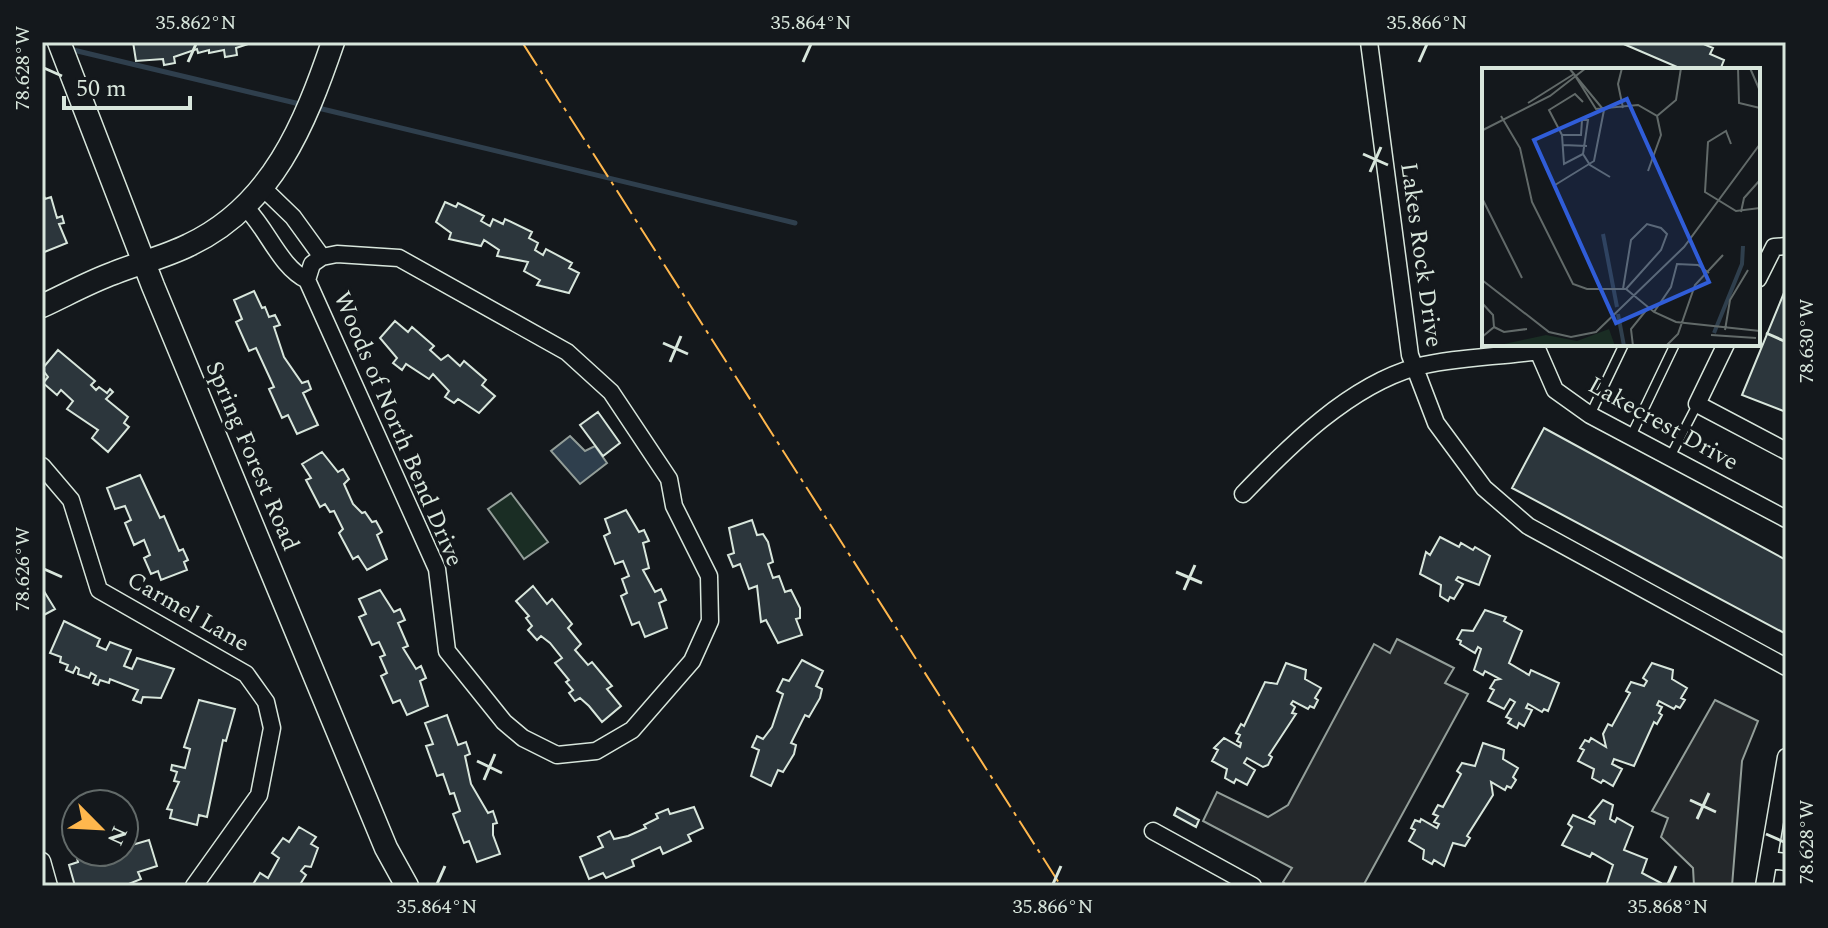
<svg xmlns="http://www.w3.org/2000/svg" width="1828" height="928" font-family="Spectral,serif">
  <rect width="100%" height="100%" fill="#14181c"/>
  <path fill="#1a2d24" stroke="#939e99" stroke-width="2" d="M511,493L548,542L524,559L488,509Z"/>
  <path fill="#24282b" stroke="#939e99" stroke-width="2" d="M1397,639L1454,668L1445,683L1468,694L1363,886H1287L1283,882L1292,868L1203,821L1217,792L1268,817L1288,805L1374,644L1390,653Z
    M1715,700L1758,721L1742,761L1732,886H1694L1693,868L1661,837L1668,818L1652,811Z"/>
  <path fill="#2f3f4d" stroke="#939e99" stroke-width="2" d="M570,436L585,451L595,446L607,463L580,484L551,451Z"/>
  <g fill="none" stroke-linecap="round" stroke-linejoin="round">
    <path stroke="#2f3f4d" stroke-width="5" d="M42,42L55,45
      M69,49L304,105
      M314,107L795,223"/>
  </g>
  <path fill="#2c363c" stroke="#d8e6dc" stroke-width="2" d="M133,42H254L236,48L237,55L225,57L224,50L209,53V50L198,53L197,49L174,57L175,63L164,65L163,59L136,61Z
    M1619,42H1699L1713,48L1710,54L1724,60L1720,70H1684Z
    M42,190L45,199L51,197L57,218L62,216L64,223L59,224L67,243L42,253Z
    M445,202L456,207L458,203L484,216L481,221L490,226L493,219L503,224L505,219L532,232L529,238L538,243L535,250L543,255L546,249L572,263L569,268L579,273L569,293L537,285L540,280L524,271L528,262L497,256L499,250L484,240L481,246L449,239L451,233L436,222Z
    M1786,288V412L1742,395Z
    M254,291L262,308L265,307L269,317L275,315L280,325L274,327L284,357L302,383L308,381L311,389L303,393L318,425L297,434L288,415L282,418L269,389L274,387L256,348L249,351L236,322L242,319L234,300Z
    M395,321L408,332L412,327L434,346L430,350L441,360L448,355L460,366L464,361L486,380L482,385L495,396L479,413L458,399L454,403L445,397L449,391L433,374L429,379L406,364L402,370L393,363L397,358L380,338Z
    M58,350L95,381L91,385L96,390L99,387L107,393L110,389L113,392L106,399L128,417L124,423L129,427L108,452L92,438L98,430L67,409L73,401L61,390L57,395L43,383L48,377L42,369Z
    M598,412L620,443L603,456L580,425Z
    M1544,428L1786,560V634L1512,488Z
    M322,452L338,472L343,469L349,479L344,484L353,504L362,513L365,512L372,522L376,521L382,532L377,535L387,559L367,570L358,556L353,559L339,533L343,529L334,511L330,512L325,504L320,507L306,480L311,478L302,464Z
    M140,475L160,518L164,516L179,551L183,549L188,560L184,562L187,570L161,580L158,571L151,574L144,558L150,555L144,540L134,545L125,523L131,520L125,506L115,509L107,488Z
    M626,510L639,532L644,530L649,541L643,543L649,568L643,570L655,592L661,589L666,600L659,603L667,628L645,637L639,622L632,625L621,596L627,593L622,579L629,576L623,561L615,564L604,536L610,533L605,519Z
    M752,520L757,535L763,534L768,542L773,562L768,564L773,578L779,576L785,592L791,590L800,608V618L796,619L802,635L778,643L766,620L761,622L757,586L749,589L740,564L733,567L728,555L734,553L729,528Z
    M1440,537L1459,547L1461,543L1473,550L1475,547L1490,556L1479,585L1458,577L1456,580L1463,584L1454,599L1450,597L1448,601L1440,596L1441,585L1420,574L1426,552L1430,555Z
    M533,586L547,604L552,599L572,624L568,628L581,644L575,650L588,665L592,662L612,686L607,689L621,706L602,722L589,706L580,698L575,701L569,693L573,690L566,682L569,680L555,663L562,658L550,643L541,636L537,640L528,630L532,626L526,618L529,616L516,601Z
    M42,588L55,609L42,616Z
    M380,590L394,612L400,609L405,620L398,623L408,646L403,648L416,669L421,666L426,678L420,681L428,706L407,715L400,700L393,703L381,676L387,673L380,657L385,655L379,642L372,645L359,617L366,614L359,599Z
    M1485,610L1506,617L1504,621L1522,631L1509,663L1529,675L1531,670L1559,683L1548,711L1544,709L1542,712L1528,704L1526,708L1532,710L1524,726L1519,723L1517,728L1508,723L1511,719L1506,717L1515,702L1510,699L1504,709L1488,701L1494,690L1490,688L1495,680L1500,679L1485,671L1483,675L1474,670L1481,649L1478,647L1475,653L1460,644L1461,641L1457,639L1462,630L1473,631Z
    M64,621L100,639L97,646L106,650L110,642L131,650L124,666L132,669L137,658L174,669L161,698L143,697L141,703L133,700L138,690L110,679L109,683L100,680L98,685L93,683L96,676L91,673L89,678L78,674L79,669L76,667L73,673L66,670L68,665L60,662L61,657L50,653Z
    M802,660L823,671L816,686L822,689L820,698L809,717L805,715L791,743L796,745L794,754L783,772L778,770L771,786L751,776L759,750L752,747L757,736L763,739L772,727L783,694L777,691L783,679L789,681Z
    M1286,663L1306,670L1305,679L1321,688L1315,698L1318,700L1314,708L1310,706L1308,709L1293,701L1291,704L1295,707L1292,713L1296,714L1269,755L1272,757L1268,765L1263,767L1247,758L1244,763L1255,770L1247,785L1236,779L1234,783L1225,778L1227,769L1212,761L1218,750L1214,748L1224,738L1240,747L1241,743L1237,741L1240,735L1236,733L1241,724L1244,726L1265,682L1277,684Z
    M1652,663L1673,670L1672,679L1687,688L1681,698L1685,700L1680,708L1676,706L1674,709L1659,701L1657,705L1662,707L1659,713L1662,715L1657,724L1654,722L1634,766L1614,759L1612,764L1622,769L1613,786L1603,780L1601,783L1592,778L1594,769L1578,761L1584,750L1580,748L1585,740L1589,742L1591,738L1606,747L1603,734L1608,724L1612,726L1630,693L1626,691L1631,682L1644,686L1647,681L1643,678Z
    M199,700L235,709L226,741L223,740L207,817L199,815L197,825L170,818L172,810L167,809L179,782L174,781L177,772L171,770L172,765L185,768L190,749L184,747Z
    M447,715L458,745L466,742L470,754L465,756L471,784L488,813L493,811L497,823L493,824V835L500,854L477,862L469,841L464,843L453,814L460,811L454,793L450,794L443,774L437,776L426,746L433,744L425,723Z
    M1483,743L1504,750L1503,759L1518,768L1513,777L1516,780L1511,788L1507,786L1505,790L1491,782L1493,795L1467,836L1470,838L1465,846L1453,843L1444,866L1434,860L1432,864L1423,859L1424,850L1409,841L1415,830L1411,828L1415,820L1420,822L1421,819L1437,828L1439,824L1434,822L1438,816L1433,814L1438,805L1443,807L1461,774L1457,771L1462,763L1475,766Z
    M1603,800L1613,805L1610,819L1615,822L1617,818L1633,827L1624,850L1647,859L1642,873L1661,883L1660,886H1606L1613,865L1592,853L1590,857L1562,845L1572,827L1568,824L1573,815L1594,824L1595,821L1589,817Z
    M694,807L703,828L688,835L691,841L663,854L660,847L632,860L634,866L606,878L603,873L589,879L580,857L603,847L598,837L610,831L614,839L628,836L646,828L644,825L658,818L656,814L668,809L670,814Z
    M1177,808L1199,820L1196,827L1174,815Z
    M299,827L316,837L311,844L318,848L311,867L305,866L301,871L306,875L299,886H252L260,873L268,878L279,858L272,853L283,838L289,842Z
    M149,840L157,866L138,872L141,879L124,886H75L69,865L78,862L77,858L96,852H124V843L131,841L132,845Z"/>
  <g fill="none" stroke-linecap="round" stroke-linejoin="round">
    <defs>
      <path id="lane" d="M1590,415L1624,344
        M1631,436L1675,344
        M1670,457L1697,405"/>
      <path id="street" d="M1369,42L1410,355L1436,423L1484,488L1528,526L1786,667
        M262,187L293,217L322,257
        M246,208C268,230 280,267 307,280L437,569L447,651L504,722L523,738L557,755L596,751L632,730L692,661L710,621L709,576L674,506L669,479L611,392L567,352L399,258L337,254L322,257L312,264L307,280
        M1758,279L1774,247L1786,246
        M1726,344L1697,404L1786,451
        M42,466L71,500L99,590L246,674L266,702L272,728L259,795L194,886
        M1243,494C1289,446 1349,386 1416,367C1454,357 1499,357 1538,351L1555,390L1590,415L1786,519
        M1153,831L1253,886
        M1770,860L1786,862
        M42,861L49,886
        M1764,886L1786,757"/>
      <path id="secondary" d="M59,42L153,286L386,848L407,886
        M42,306C66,295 89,282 114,273C139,263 165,257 189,245C272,206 305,124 333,42"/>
    </defs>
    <use href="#lane" stroke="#d8e6dc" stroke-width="11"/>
    <use href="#street" stroke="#d8e6dc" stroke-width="19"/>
    <use href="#secondary" stroke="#d8e6dc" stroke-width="25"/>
    <use href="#lane" stroke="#14181c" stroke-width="8"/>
    <use href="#street" stroke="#14181c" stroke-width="16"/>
    <use href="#secondary" stroke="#14181c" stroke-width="22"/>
    <path stroke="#ffb74d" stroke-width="2" stroke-dasharray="28 6 4 6" stroke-linecap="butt" d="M522,42L1061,886"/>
  </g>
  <path fill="none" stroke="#d8e6dc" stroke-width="3" d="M188,62L196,44M803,62L811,44M1419,62L1427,44M44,68L62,76M1363,154L1388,165M1370,172L1381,147M1766,333L1784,341M663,343L688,354M670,362L681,336M44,569L62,577M1176,572L1202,583M1184,590L1195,565M477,761L502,773M484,780L495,754M1690,800L1716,812M1697,819L1709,793M1766,834L1784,842M437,884L445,866M1053,884L1061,866M1668,884L1676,866"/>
  <g text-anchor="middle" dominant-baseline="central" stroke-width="6" stroke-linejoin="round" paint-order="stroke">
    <g font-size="24" fill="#d8e6dc" stroke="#14181c">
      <text transform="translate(1421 255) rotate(82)">Lakes Rock Drive</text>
      <text transform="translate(1663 424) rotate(29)">Lakecrest Drive</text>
      <text transform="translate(398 429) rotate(67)">Woods of North Bend Drive</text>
      <text transform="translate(252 456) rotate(67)">Spring Forest Road</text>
      <text transform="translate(188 612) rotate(30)">Carmel Lane</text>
    </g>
  </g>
  <g transform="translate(1482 68)">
    <rect width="278" height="278" fill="#14181c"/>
    <path d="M127,261L133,278H13L64,267L95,273Z" fill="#1a2d24"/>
    <path fill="none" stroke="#2f3f4d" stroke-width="4" d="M121,166L135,239M136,246L142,278M232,265L260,196L261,178"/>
    <path fill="none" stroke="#626a69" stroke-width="2" d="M87,0L120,40M140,0L136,16L141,40M256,0L257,35L278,40M268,0L278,23M92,6L114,41L156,37L175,48L179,67L166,103M101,34L93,26L67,42L80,67H99L100,52H106L101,86L108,97L128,109M46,35L92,6M19,48L38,80L50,134L91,216L105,221H144L172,244L194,254L278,263M175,48L194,32L199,0M1,62L68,28L104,0M80,67L82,96L101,86M249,76L244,63L226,74L223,124L254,143L278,140M81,77L105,78M73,117L112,93L122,42M0,130L40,210M259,144L262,130L278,112M0,212L67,264L89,269L114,264L202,179L278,76M141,221L149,172L165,156L179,160L185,166L179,182L144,221M0,235L11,247L12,259L0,269M172,244L189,219L195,196L216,197L227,205M12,259L22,264L45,261M243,262L248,232L266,202M229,267L274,270M151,278L149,261L166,240M184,278L196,266L213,217L241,187"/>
    <path fill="#305dd8" fill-opacity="0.15" stroke="#305dd8" stroke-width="4" d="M145,31L227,214L134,255L52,72Z"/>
    <rect width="278" height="278" fill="none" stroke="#d8e6dc" stroke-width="4"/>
  </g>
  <rect width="1828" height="928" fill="none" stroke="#14181c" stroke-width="88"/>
  <g transform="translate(100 828) rotate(114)"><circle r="38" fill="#14181c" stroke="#626a69" stroke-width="2"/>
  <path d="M0-6L14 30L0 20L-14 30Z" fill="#ffb74d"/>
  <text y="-12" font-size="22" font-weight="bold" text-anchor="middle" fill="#d8e6dc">N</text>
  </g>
  <path d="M64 96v12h126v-12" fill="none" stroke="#d8e6dc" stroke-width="4"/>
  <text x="76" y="96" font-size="24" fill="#d8e6dc" stroke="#14181c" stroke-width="6" paint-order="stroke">50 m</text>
  <rect x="44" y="44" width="1740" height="840" fill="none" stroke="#d8e6dc" stroke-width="3"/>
  <g font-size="20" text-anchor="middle" fill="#d8e6dc">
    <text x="196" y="29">35.862°N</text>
    <text x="811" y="29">35.864°N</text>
    <text x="1427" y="29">35.866°N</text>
    <text transform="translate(22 68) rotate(-90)" y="7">78.628°W</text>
    <text transform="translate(1806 341) rotate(-90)" y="7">78.630°W</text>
    <text transform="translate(22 569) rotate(-90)" y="7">78.626°W</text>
    <text transform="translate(1806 842) rotate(-90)" y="7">78.628°W</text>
    <text x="437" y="913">35.864°N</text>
    <text x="1053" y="913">35.866°N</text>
    <text x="1668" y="913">35.868°N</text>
  </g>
</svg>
